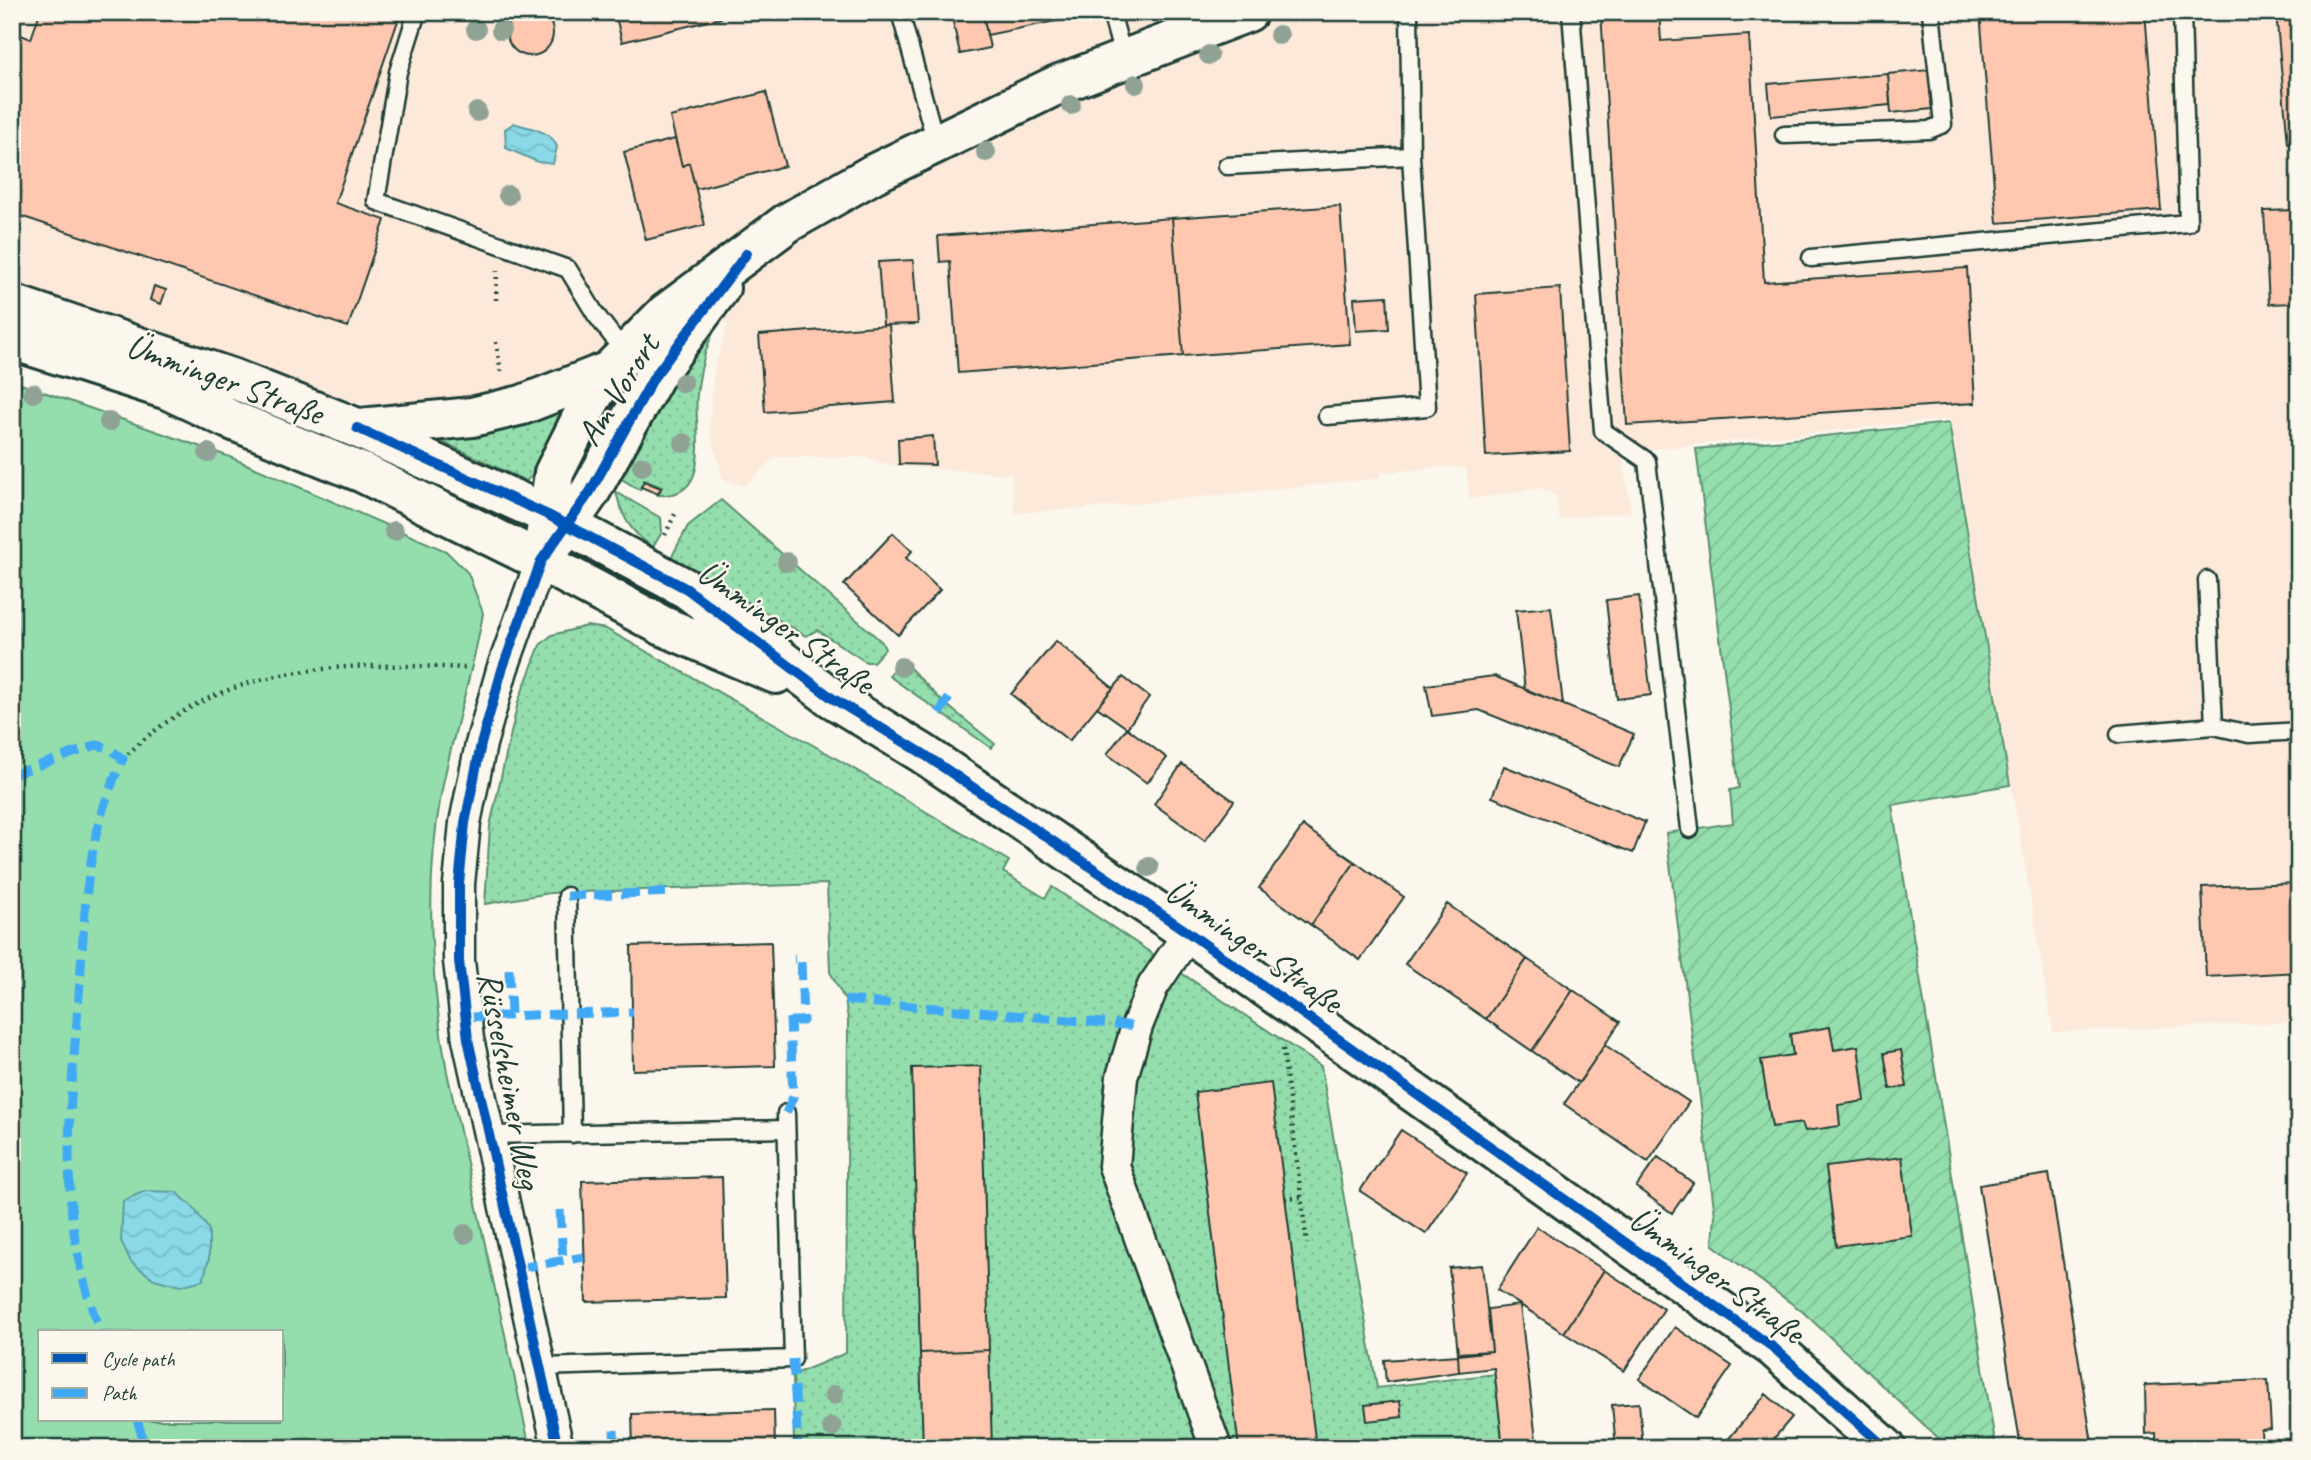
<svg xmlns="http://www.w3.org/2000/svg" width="2311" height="1460" font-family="Caveat,sans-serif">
  <defs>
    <pattern id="grass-dots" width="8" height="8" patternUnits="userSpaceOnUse" patternTransform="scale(1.75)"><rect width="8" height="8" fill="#94dead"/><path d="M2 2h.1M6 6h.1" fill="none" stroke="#7fbf95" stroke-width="1.8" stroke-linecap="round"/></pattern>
    <pattern id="garden-furrows" width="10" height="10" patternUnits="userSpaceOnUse" patternTransform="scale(1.75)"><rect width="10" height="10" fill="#94dead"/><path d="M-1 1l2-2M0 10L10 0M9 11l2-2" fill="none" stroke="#7fbf95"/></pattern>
    <pattern id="water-waves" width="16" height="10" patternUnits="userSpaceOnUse" patternTransform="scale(1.75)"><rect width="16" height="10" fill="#89d9e6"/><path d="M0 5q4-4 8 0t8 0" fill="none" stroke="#76bbc6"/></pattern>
  </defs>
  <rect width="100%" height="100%" fill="#fbf7ec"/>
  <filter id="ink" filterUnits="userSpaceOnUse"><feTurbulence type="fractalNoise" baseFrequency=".0143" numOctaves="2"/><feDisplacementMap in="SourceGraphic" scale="14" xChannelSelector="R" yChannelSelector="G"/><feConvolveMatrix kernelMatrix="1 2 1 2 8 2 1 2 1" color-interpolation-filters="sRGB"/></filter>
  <g filter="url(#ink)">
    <path fill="#fce9da" d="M12,12H2299V1022L2053,1032L1950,419L1622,452L1631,512L1559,519L1557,496L1540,488L1470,499L1466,468L1441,467L1380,473V478L1105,507L1015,513L1011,474L896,466L862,457H776L744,486L723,479L709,428L714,369L728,325L716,317L624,337L566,374L495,398L362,404L12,293Z"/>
    <path fill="url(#grass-dots)" stroke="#5a8e70" stroke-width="2" d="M716,317L720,321C706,342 700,369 697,394C693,428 715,499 658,495L662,487L644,480L640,490L620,478L648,414Z
      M565,409L533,475L526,481L441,441Z
      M616,492L661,518L662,532L653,547C631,533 622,517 616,492Z
      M721,500L882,642L885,649L873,662H866L817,630L806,636L671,558L688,526Z
      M587,626L606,629L827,753L1009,861L1003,872L1045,898L1052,887L1321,1066L1377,1388L1495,1374L1503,1448H794L793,1375L846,1353L848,1019L845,1000L830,972L827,884L550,893L485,904L490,826L518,702L540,645L552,635Z
      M901,659L942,701L995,744L991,748L889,676Z"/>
    <path fill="#94dead" stroke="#5a8e70" stroke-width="2" fill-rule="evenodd" d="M12,381L230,457L446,551L468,573L483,613C473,674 452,734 441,795C424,888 431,980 447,1072L530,1448H12ZM40,1332H282V1420H40Z"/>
    <path fill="url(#garden-furrows)" stroke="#5a8e70" stroke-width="2" d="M1949,423L2010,785L1892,805L1996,1448H1949L1803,1312L1713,1245L1715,1215L1666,833L1733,823L1730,790L1739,788L1696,449Z"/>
    <path fill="url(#water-waves)" stroke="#5f9b9f" stroke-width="2" d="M514,123C527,128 552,130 557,147L553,164L538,162L506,148L505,129Z
      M145,1191L176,1192L193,1207L209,1230V1259L203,1280L180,1286L154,1279L131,1262L121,1241L123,1201Z"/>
    <path fill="#fec8b0" stroke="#1f3d34" stroke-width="2" d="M507 33a23 23 0 1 1 46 0a23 23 0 1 1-46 0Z
      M40,12H401L335,203L385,220L348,327L12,213V61L21,35L31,39Z
      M615,12H720L721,18L622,42Z
      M983,12H1094L1095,13L987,35Z
      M1601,12H1659L1661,41L1749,35L1764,282L1967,268L1975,403L1627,425Z
      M1980,12H2145L2161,210L1997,223Z
      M2276,12H2299V143L2288,144Z
      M983,15L990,48L960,54L953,22Z
      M1929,70L1932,109L1891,113L1888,74Z
      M1888,74L1890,105L1771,116L1768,84Z
      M766,92L785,166L696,189L689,163L682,166L670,117Z
      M675,139L682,166L689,163L705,225L646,240L624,152Z
      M1340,206L1350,344L1183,356L1172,218Z
      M2299,210V303L2269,304L2264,211Z
      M1172,218L1183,356L958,373L950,261L940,262L938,236Z
      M913,260L918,324L883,325L878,262Z
      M154,286L166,290L161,304L150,300Z
      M1560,288L1570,451L1486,456L1476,294Z
      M1387,296L1389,329L1356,331L1354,298Z
      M889,325L895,402L765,412L759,335Z
      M933,436L935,465L899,464L898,439Z
      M644,481L661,488L658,494L641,487Z
      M893,533L912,551L906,558L940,590L898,635L844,585Z
      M1639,596L1651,695L1617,699L1606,600Z
      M1551,607L1563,704L1525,690L1516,610Z
      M1056,641L1113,688L1069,741L1011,694Z
      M1494,676L1634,734L1619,767L1479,710L1432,716L1426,685Z
      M1123,677L1149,697L1127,728L1097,707Z
      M1127,728L1167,758L1147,783L1107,754Z
      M1182,764L1234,801L1205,841L1154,804Z
      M1504,766L1645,822L1633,853L1492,797Z
      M1303,826L1355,862L1311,925L1259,888Z
      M1355,862L1404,897L1360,960L1311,925Z
      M2299,883V972L2206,977L2202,887Z
      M1447,904L1527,959L1486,1019L1405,964Z
      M771,942L775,1066L633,1070L631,946Z
      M1527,959L1573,990L1532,1051L1486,1019Z
      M1573,990L1620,1022L1579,1083L1532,1051Z
      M1830,1027L1834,1050L1858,1046L1865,1101L1838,1105L1840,1126L1805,1131L1802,1123L1772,1127L1761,1060L1793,1055L1790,1034Z
      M1605,1045L1689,1102L1648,1162L1564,1104Z
      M1901,1050L1907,1087L1890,1089L1884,1053Z
      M981,1066L989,1350L920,1353L912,1068Z
      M1271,1083L1316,1447V1448H1239L1195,1092Z
      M1401,1130L1467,1173L1426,1234L1360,1191Z
      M1658,1157L1693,1183L1672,1213L1636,1187Z
      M1902,1157L1912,1236L1836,1246L1826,1167Z
      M2049,1174L2092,1443L2065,1448H2021L1979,1185Z
      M722,1177L726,1298L586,1302L582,1181Z
      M1537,1227L1604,1270L1564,1333L1497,1290Z
      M1482,1265L1492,1351L1458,1353L1449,1268Z
      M1604,1270L1664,1309L1624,1371L1564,1333Z
      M1520,1305L1537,1448H1503L1494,1368L1459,1372L1458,1355L1492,1351L1488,1309Z
      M1675,1327L1732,1366L1696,1418L1639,1379Z
      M989,1350L992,1448H923L920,1353Z
      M1458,1355L1459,1372L1386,1382L1384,1360Z
      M2268,1380L2271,1429L2261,1430L2262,1448H2157L2156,1433L2146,1434L2145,1385Z
      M1766,1394L1792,1417L1766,1448H1733L1726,1442Z
      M1400,1401L1402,1417L1367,1421L1365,1405Z
      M1639,1403L1643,1448H1616L1612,1405Z
      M774,1410L775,1448H633L632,1414Z"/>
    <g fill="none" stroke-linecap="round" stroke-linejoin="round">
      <defs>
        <path id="service" d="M417,12L398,72L376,201L568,269L596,315L627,355
          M900,12L936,143
          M1111,12L1124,60
          M1571,12L1603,431L1647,461L1690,829
          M1784,135L1929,130L1943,124L1931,12
          M1227,166L1411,156
          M1811,258L2188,223L2182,12
          M1327,416L1427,407L1411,156L1409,12
          M2214,726L2249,734L2299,731
          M2119,734L2214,726L2207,580
          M567,896L572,1134
          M490,1135L786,1129
          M540,1367L793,1359L786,1113"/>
        <path id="minor" d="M541,561L502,670L481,744L465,823L459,884V961L468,1039L558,1448
          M1189,933L1153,986L1137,1026L1122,1077L1114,1166L1216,1448"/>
        <path id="tertiary" d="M357,428L548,515L687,589L832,698L922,753L1189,933L1774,1348L1886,1448
          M361,428L472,417L522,405L609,371
          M545,538L554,473L591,399L609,371L665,314L787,223L873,174L1057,85L1248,12
          M553,545L590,492L654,377L720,288
          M541,561L663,626L776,674"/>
        <path id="secondary" d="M12,304L231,378L357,428
          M12,340L168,390L229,419L363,473L541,561"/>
      </defs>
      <use href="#service" stroke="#1f3d34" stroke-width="21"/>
      <use href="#minor" stroke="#1f3d34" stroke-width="35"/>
      <use href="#tertiary" stroke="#1f3d34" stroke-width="44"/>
      <use href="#secondary" stroke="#1f3d34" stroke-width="44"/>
      <path stroke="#1f3d34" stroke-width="4.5" stroke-dasharray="2 5" stroke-linecap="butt" d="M496,300L497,271
        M496,342L501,372
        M665,535L677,510
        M123,759C218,662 339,662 466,668
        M1283,1049L1307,1244
        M1285,1199L1301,1197"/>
      <use href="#service" stroke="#fbf7ec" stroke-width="16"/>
      <use href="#minor" stroke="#fbf7ec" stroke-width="30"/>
      <use href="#tertiary" stroke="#fbf7ec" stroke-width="38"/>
      <use href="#secondary" stroke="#fbf7ec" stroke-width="38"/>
      <path stroke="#3fa9f5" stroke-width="9" stroke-dasharray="18 9" stroke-linecap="butt" d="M939,713L949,698
        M12,775L96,745L109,748L123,759C82,842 86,918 78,1007C69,1120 56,1224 101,1332
        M567,896L672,892
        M509,969L511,1014
        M845,1000L1137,1026
        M466,1017L633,1012
        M790,1021H803L801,959H794
        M786,1113L793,1097L790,1018
        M560,1210L563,1261
        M519,1268L584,1257
        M793,1359L798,1448
        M137,1420L146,1448
        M614,1430L615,1448"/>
      <defs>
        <path id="cycleway" d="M357,428L548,515L687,589L832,698L922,753L1189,933L1774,1348L1886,1448
          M558,1448L468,1039L459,961V884L465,823L481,744L502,670L541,561L590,492L654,377L747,253"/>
      </defs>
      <use href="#cycleway" stroke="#fbf7ec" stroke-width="15"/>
      <use href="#cycleway" stroke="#0057b8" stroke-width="10"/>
    </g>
    <g fill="#8fa294">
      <circle cx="476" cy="29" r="10"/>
      <circle cx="501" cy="30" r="10"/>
      <circle cx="1279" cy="35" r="10"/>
      <circle cx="1209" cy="55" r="10"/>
      <circle cx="1136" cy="84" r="10"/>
      <circle cx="1071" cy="105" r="10"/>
      <circle cx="477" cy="112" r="10"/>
      <circle cx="986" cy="152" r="10"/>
      <circle cx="508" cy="195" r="10"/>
      <circle cx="683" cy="383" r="10"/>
      <circle cx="33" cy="393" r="10"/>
      <circle cx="109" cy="422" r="10"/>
      <circle cx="684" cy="443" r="10"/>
      <circle cx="208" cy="453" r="10"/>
      <circle cx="642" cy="466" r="10"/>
      <circle cx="394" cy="531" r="10"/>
      <circle cx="787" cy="562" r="10"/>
      <circle cx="901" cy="667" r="10"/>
      <circle cx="1149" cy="867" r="10"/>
      <circle cx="465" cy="1234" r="10"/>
      <circle cx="834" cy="1395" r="10"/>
      <circle cx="832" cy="1427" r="10"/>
    </g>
  </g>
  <g text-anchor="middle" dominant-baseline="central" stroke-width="5" stroke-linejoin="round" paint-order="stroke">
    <g font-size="35" fill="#1f3d34" stroke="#fbf7ec">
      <text transform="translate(225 379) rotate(20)">Ümminger Straße</text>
      <text transform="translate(618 390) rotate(-58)">Am Vorort</text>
      <text transform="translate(786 627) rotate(35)">Ümminger Straße</text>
      <text transform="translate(1254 946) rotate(35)">Ümminger Straße</text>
      <text transform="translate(510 1080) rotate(79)">Rüsselsheimer Weg</text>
      <text transform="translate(1717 1275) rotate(36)">Ümminger Straße</text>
    </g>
  </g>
  <rect width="2311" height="1460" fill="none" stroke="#fbf7ec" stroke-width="42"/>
  <rect x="21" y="21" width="2269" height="1418" fill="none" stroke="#1f3d34" stroke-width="2.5" filter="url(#ink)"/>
  <rect x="38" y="1330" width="245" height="91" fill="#fbf7ec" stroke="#a3ada2" stroke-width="2"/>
  <rect x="52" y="1353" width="35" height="10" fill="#0057b8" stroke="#a3ada2" stroke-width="2"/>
  <text x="102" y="1366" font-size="21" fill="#1f3d34">Cycle path</text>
  <rect x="52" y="1388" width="35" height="10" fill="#3fa9f5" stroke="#a3ada2" stroke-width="2"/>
  <text x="102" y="1400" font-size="21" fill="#1f3d34">Path</text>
</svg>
